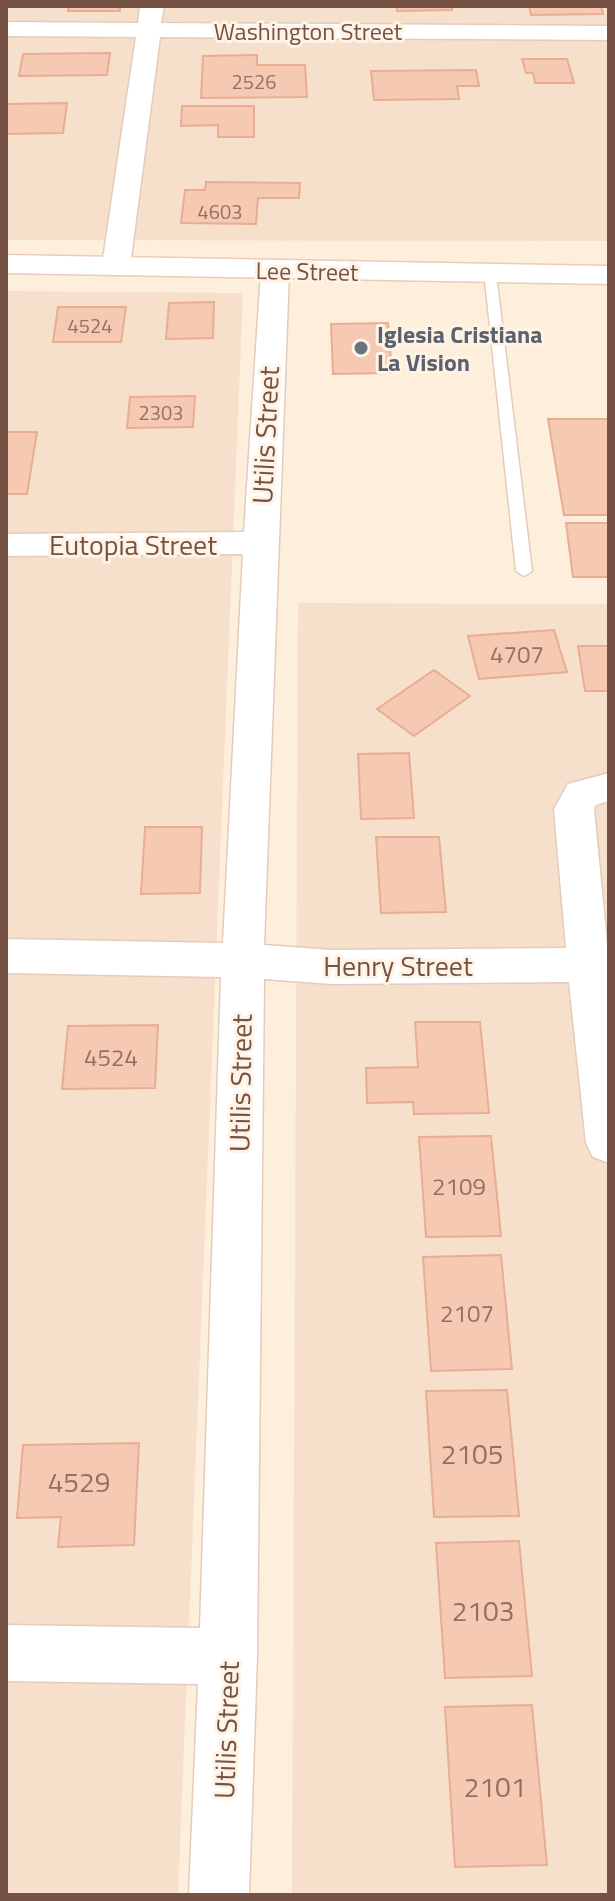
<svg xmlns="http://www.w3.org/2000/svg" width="615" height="1901" font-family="'Titillium Web',sans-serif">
  <rect width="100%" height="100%" fill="#feefdd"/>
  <path fill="#f6e0cb" d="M6,6H609V241L6,240Z
    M6,291L243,293L178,1895H6Z
    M298,603L609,604V1895H292Z"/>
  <path fill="#f5c9b2" stroke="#e9ad92" stroke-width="2" d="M69,6H120V11H68Z
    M397,6H452V10L397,11Z
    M529,6H601L603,14L531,15Z
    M110,53L107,75L19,76L23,54Z
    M257,55V65H305L307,97L201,98L203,56Z
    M522,59H567L574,83H535L533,73H526Z
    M476,70L479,86H457L459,99L374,100L371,71Z
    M67,103L63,133L6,134V104Z
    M182,106H254V137H218V125L181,126Z
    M206,182L300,183L299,198H258L256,224L181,223L185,190H205Z
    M214,302L213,338L166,339L169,303Z
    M58,307H126L121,342H53Z
    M388,323L392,373L333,374L331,324Z
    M195,396L193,427L127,428L130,397Z
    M548,419H609V515H564Z
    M6,432H37L27,494H6Z
    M566,523H609V577H573Z
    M554,630L567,672L479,679L468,636Z
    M578,646H609V691H585Z
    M434,670L470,696L414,736L377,709Z
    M409,753L414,818L361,819L358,754Z
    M145,827H202L200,893L141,894Z
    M376,837H439L446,912L381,913Z
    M415,1022H480L489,1113L414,1114L413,1102L367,1103L366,1068L418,1067Z
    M158,1025L155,1088L62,1089L68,1026Z
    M491,1136L501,1236L426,1237L419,1137Z
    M501,1255L512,1369L431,1371L423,1257Z
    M507,1390L519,1516L434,1517L426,1391Z
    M139,1443L134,1545L58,1547L61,1517L17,1518L23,1445Z
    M519,1541L532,1676L445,1678L436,1543Z
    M532,1705L547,1865L455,1867L445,1707Z"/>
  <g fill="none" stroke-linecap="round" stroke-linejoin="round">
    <defs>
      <path id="lane" d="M484,271L496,274L532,571L524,576L516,571Z"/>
      <path id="street" d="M140,6H164L161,23L609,26V40L160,37L130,266L126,272L116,275L106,272L102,266L136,37L6,36V22L138,23Z
        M275,262L285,265L289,271L264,945L332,950L566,948L554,809L568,784L609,773V801L596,805L594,809L609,964V1163L593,1157L586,1143L569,982L332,984L264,979L257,1656L249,1895H189L198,1684L6,1681V1625L200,1628L221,977L6,973V939L223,943L243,554L6,556V534L244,532L261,271L265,265Z"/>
      <path id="secondary" d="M6,255L609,266V284L6,273Z"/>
    </defs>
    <use href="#lane" stroke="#e4ccbc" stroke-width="3"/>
    <use href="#street" stroke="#e4ccbc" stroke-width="3"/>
    <use href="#secondary" stroke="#eaccb8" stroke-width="3"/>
    <use href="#lane" fill="#fff" fill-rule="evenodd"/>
    <use href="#street" fill="#fff" fill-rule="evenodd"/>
    <use href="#secondary" fill="#fff" fill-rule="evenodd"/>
  </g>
  <circle fill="#6b7280" stroke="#fff3e5" stroke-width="3" cx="361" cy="348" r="8"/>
  <g text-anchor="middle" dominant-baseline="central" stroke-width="6" stroke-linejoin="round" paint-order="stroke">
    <g font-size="20" fill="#957060">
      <text x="254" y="81">2526</text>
      <text x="220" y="211">4603</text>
      <text x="90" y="325">4524</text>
      <text x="161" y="412">2303</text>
    </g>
    <g font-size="24" fill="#755244" stroke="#fff3e5">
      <text x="308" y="31">Washington Street</text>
      <text transform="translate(307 271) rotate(1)">Lee Street</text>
    </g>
    <g font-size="24" font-weight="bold" fill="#5b616d" stroke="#fff3e5" text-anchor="start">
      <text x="377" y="334">Iglesia Cristiana<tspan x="377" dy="28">La Vision</tspan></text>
    </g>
    <g font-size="24" fill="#957060">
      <text x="517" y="654">4707</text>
      <text x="111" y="1057">4524</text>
      <text x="459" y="1186">2109</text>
      <text x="467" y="1313">2107</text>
    </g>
    <g font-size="28" fill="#755244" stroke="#fff3e5">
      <text transform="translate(265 435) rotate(-87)">Utilis Street</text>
      <text x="133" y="544">Eutopia Street</text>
      <text x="398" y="965">Henry Street</text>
      <text transform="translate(240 1083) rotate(-89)">Utilis Street</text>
      <text transform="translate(226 1730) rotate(-88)">Utilis Street</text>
    </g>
    <g font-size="28" fill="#957060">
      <text x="472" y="1453">2105</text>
      <text x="79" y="1481">4529</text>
      <text x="483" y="1610">2103</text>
      <text x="495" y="1786">2101</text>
    </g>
  </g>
  <rect width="615" height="1901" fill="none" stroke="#755244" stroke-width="16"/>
</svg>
